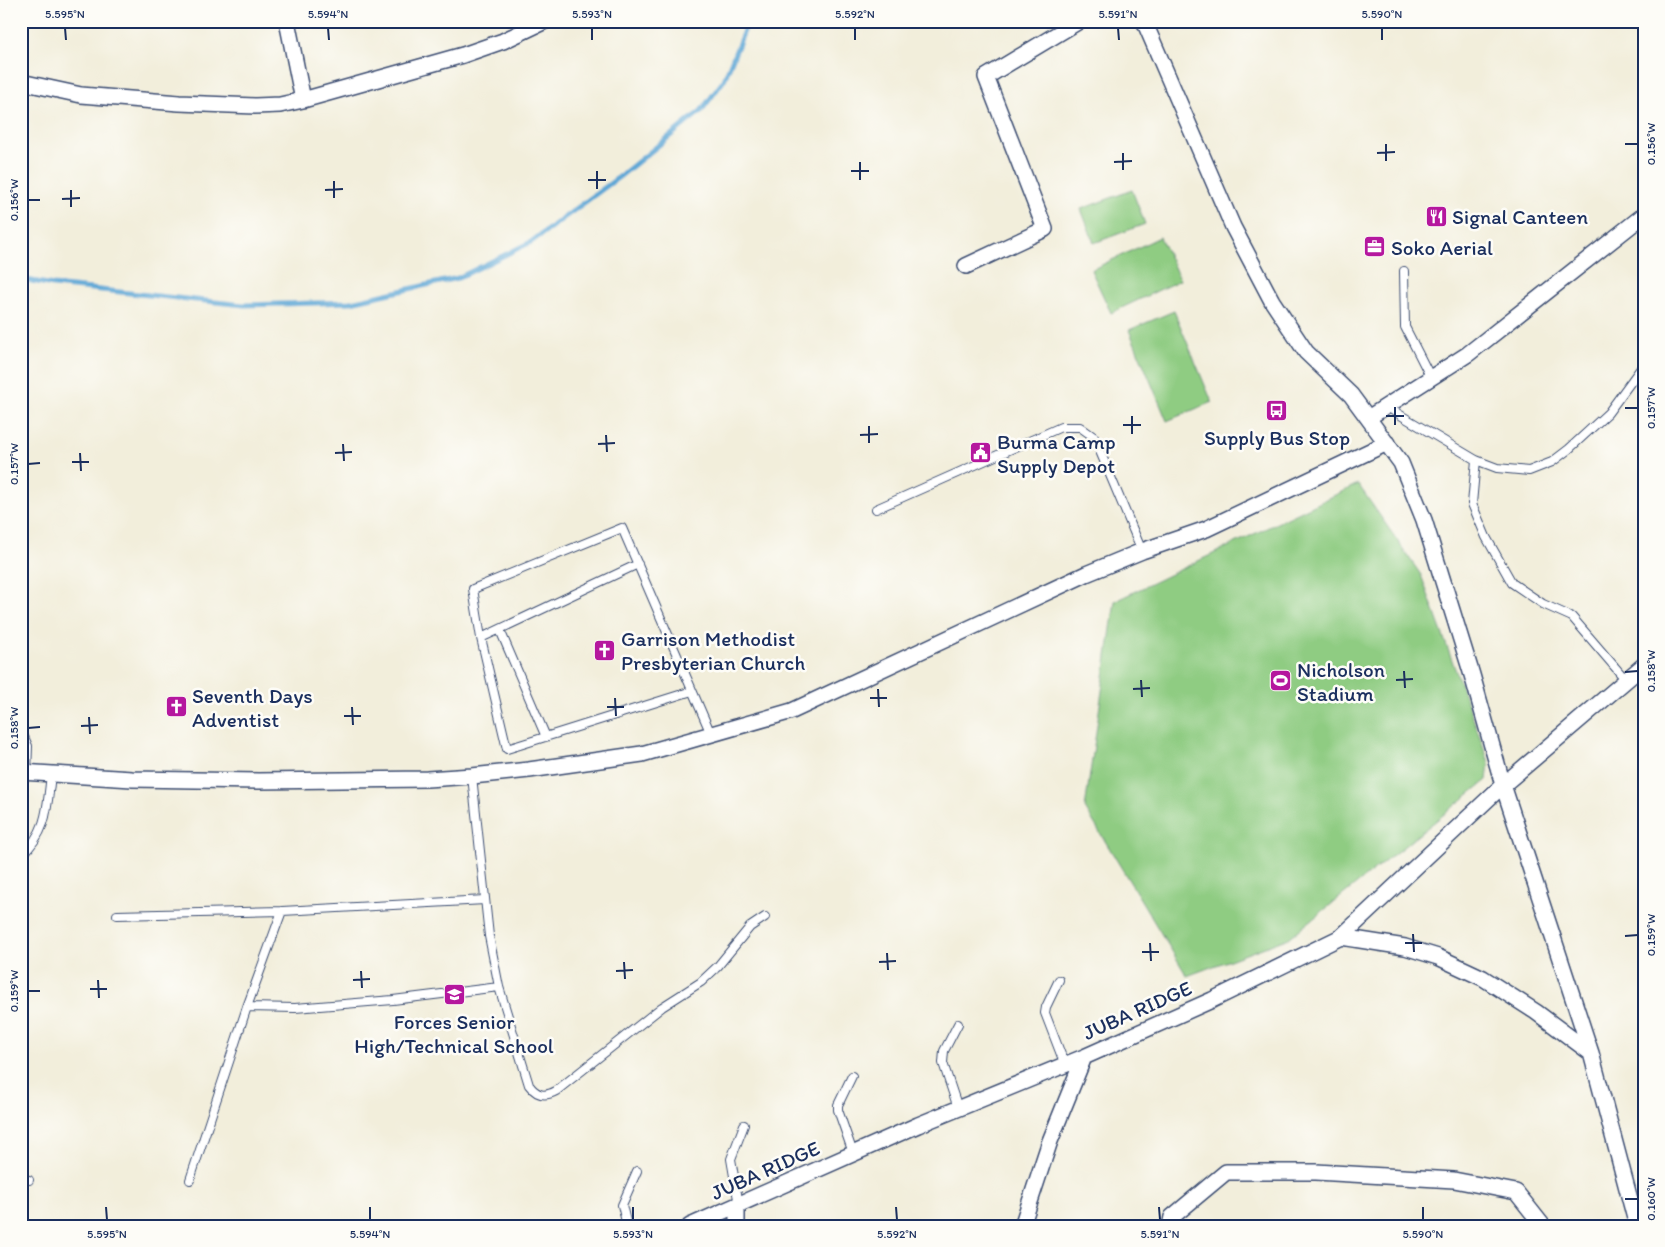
<svg xmlns="http://www.w3.org/2000/svg" width="1665" height="1247" font-family="Itim,sans-serif">
  <rect width="100%" height="100%" fill="#fdfcf7"/>
  <filter id="ink" filterUnits="userSpaceOnUse"><feTurbulence type="fractalNoise" baseFrequency=".02" numOctaves="2"/><feDisplacementMap in="SourceGraphic" scale="10" xChannelSelector="R" yChannelSelector="G"/><feConvolveMatrix kernelMatrix="1 2 1 2 8 2 1 2 1" color-interpolation-filters="sRGB"/></filter>
  <filter id="wash" filterUnits="userSpaceOnUse"><feTurbulence type="fractalNoise" baseFrequency=".0096" numOctaves="4" result="noise"/><feDisplacementMap in="SourceGraphic" scale="20" xChannelSelector="R" yChannelSelector="G"/><feGaussianBlur stdDeviation="1.12" result="paint"/><feColorMatrix in="noise" values="0 0 0 0 0 0 0 0 0 0 0 0 0 0 0 0 0 1.4 0 .05"/><feComposite in="paint" operator="in"/></filter>
  <g filter="url(#wash)">
    <rect width="100%" height="100%" fill="#f2eedb"/>
    <path fill="#8fcc82" stroke="#557e70" d="M1132,190L1145,224L1094,243L1081,209Z
      M1160,237L1180,280L1111,313L1091,270Z
      M1174,311L1212,402L1167,421L1129,330Z
      M1358,484L1421,575L1489,762L1487,780L1289,938L1187,976L1085,808L1115,601Z"/>
    <g fill="none" stroke-linecap="round" stroke-linejoin="round">
      <path stroke="#5fa7d6" stroke-width="5" d="M21,279L53,285L244,305L351,302L458,278L531,242L619,177L701,111L724,80L748,21"/>
    </g>
  </g>
  <g filter="url(#ink)">
    <g fill="none" stroke-linecap="round" stroke-linejoin="round">
      <defs>
        <path id="lane" d="M1404,271L1405,327L1431,378
          M1387,407L1476,460L1497,468L1529,471L1552,462L1569,449L1608,413L1644,364
          M1476,460L1472,504L1486,537L1512,583L1543,604L1572,617L1626,680
          M876,509L1061,427H1080L1094,437L1142,551
          M500,630L546,737
          M481,638L638,564
          M692,691L507,749L481,638L473,589L622,528C652,597 681,666 711,734
          M21,737H24L28,746L27,773
          M472,776L489,936L499,987L529,1085C537,1096 545,1097 556,1091L662,1007L701,982L718,966L750,927L765,917
          M21,856C48,831 47,808 51,774
          M117,915L282,911L485,900
          M1059,980L1046,1007L1045,1013L1065,1065
          M247,1007L295,1008L393,1000L499,987
          M852,1076L838,1105V1110L853,1153
          M958,1108L943,1063L944,1051L958,1024
          M21,1179L29,1180
          M190,1180L247,1007L282,911
          M739,1205L731,1159L744,1125
          M505,1226L506,1224
          M627,1226L622,1205L637,1171"/>
        <path id="street" d="M287,21L303,100
          M1144,21L1233,227L1272,301L1306,352L1351,395L1401,463L1424,520L1472,675L1503,785L1591,1053L1637,1226
          M21,82L81,95L179,103L255,106L280,105L303,100L463,55L503,41L545,21
          M966,266L1045,229L986,77L1079,21
          M1368,418L1468,354L1644,215
          M21,772L132,779L258,781L427,779L472,776L529,770L642,754L792,711L1086,574L1142,551L1206,529L1387,443
          M1341,937L1503,785L1644,665
          M690,1226L918,1125L1084,1057L1212,1000L1341,937L1405,947L1438,957L1483,978L1536,1012L1591,1053
          M737,1226V1205
          M1022,1226L1050,1141L1084,1057
          M1170,1226L1172,1217L1226,1172H1316L1454,1180L1516,1192L1543,1226"/>
      </defs>
      <use href="#lane" stroke="#3b4c71" stroke-width="10"/>
      <use href="#street" stroke="#3b4c71" stroke-width="18"/>
      <use href="#lane" stroke="#fff" stroke-width="8"/>
      <use href="#street" stroke="#fff" stroke-width="15"/>
    </g>
  </g>
  <path fill="none" stroke="#1b2f5e" stroke-width="2" d="M65,28L66,40M328,28L329,40M592,28V40M855,28V40M1118,28L1119,40M1382,28V40M1386,144V161M1625,144H1638M1123,153V170M1377,153L1395,152M860,162V180M1114,162L1132,161M597,171V189M851,171H869M588,180H606M334,181V198M71,190V207M325,190L343,189M62,199L80,198M28,200H40M1395,407V425M1625,408H1638M1132,416V434M1386,416H1404M1123,425H1141M869,426V443M606,435L607,452M860,435L878,434M343,444L344,461M598,444L615,443M80,453L81,471M335,453L352,452M72,462H89M28,464L40,463M1404,671L1405,688M1625,672L1638,671M1141,680L1142,697M1396,680L1413,679M878,689L879,707M1133,689L1150,688M615,698L616,716M870,698H887M352,707L353,725M607,707H624M344,716H361M89,717L90,734M81,726L98,725M28,728L40,727M1413,934L1414,952M1625,936L1638,935M1150,943L1151,961M1405,943H1422M1142,952H1159M887,953L888,970M624,962L625,979M879,962L896,961M361,971L362,988M616,971L633,970M98,980L99,998M353,980L370,979M90,989H107M28,991H40M1625,1199H1638M106,1207L107,1220M370,1207V1220M633,1207V1220M896,1207L897,1220M1159,1207L1160,1220M1423,1207V1220"/>
  <defs>
    <symbol id="restaurant-square" viewBox="-11 -11 22 22"><rect x="-9" y="-9" width="18" height="18" rx="4" fill="#b5179e" stroke="#fdfcf7"/><path d="M-5-6h1v4h1v-4h1v4h1v-4h1v5L-1.5 .5V6h-2V.5L-5-1ZM5-6V6H3V1.5H1.5Q1.5-4 5-6Z" fill="#fff"/></symbol>
    <symbol id="office-square" viewBox="-11 -11 22 22"><rect x="-9" y="-9" width="18" height="18" rx="4" fill="#b5179e" stroke="#fdfcf7"/><path d="M-6-3h4V-5.5h4V-3h4V5H-6ZM-1-4.5V-3h2v-1.5ZM-6 0V1H6V0Z" fill="#fff"/></symbol>
    <symbol id="bus-square" viewBox="-11 -11 22 22"><rect x="-9" y="-9" width="18" height="18" rx="4" fill="#b5179e" stroke="#fdfcf7"/><path d="M-5-6H5V4H4V6H2V4H-2V6H-4V4H-5ZM-3.5-4V0h7V-4ZM-3.5 1.2v1.5H-2V1.2ZM2 1.2v1.5H3.5V1.2Z" fill="#fff"/></symbol>
    <symbol id="civic-square" viewBox="-11 -11 22 22"><rect x="-9" y="-9" width="18" height="18" rx="4" fill="#b5179e" stroke="#fdfcf7"/><path d="M-.6-6.5H3V-4.5H.6V-3L4-1V1h2V6H-6V1h2V-1L-.6-3ZM-1.2 2.5V6h2.4V2.5Z" fill="#fff"/></symbol>
    <symbol id="church-square" viewBox="-11 -11 22 22"><rect x="-9" y="-9" width="18" height="18" rx="4" fill="#b5179e" stroke="#fdfcf7"/><path d="M-1.2-6h2.4v3.5h3.3v2.4h-3.3V6h-2.4V-.1h-3.3v-2.4h3.3Z" fill="#fff"/></symbol>
    <symbol id="stadium-square" viewBox="-11 -11 22 22"><rect x="-9" y="-9" width="18" height="18" rx="4" fill="#b5179e" stroke="#fdfcf7"/><path d="M0-5a6.5 5 0 1 0 0 10a6.5 5 0 1 0 0-10ZM-3.5-1.8h7v3.6h-7Z" fill="#fff"/></symbol>
    <symbol id="school-square" viewBox="-11 -11 22 22"><rect x="-9" y="-9" width="18" height="18" rx="4" fill="#b5179e" stroke="#fdfcf7"/><path d="M0-5L7-2L0 1L-7-2ZM-4 1L0 2.5L4 1V4Q0 6-4 4Z" fill="#fff"/></symbol>
  </defs>
  <g fill-rule="evenodd">
    <use href="#restaurant-square" x="1424" y="204" width="25" height="25"/>
    <use href="#office-square" x="1362" y="234" width="25" height="25"/>
    <use href="#bus-square" x="1264" y="398" width="25" height="25"/>
    <use href="#civic-square" x="968" y="440" width="25" height="25"/>
    <use href="#church-square" x="592" y="638" width="25" height="25"/>
    <use href="#stadium-square" x="1268" y="668" width="25" height="25"/>
    <use href="#church-square" x="164" y="694" width="25" height="25"/>
    <use href="#school-square" x="442" y="982" width="25" height="25"/>
  </g>
  <g text-anchor="middle" dominant-baseline="central" stroke-width="5" stroke-linejoin="round" paint-order="stroke">
    <g font-size="21" fill="#1b2f5e" stroke="#fdfcf7" text-anchor="start">
      <text x="1452" y="216">Signal Canteen</text>
      <text x="1391" y="247">Soko Aerial</text>
      <text x="1277" y="437" text-anchor="middle">Supply Bus Stop</text>
      <text x="997" y="441">Burma Camp<tspan x="997" dy="24">Supply Depot</tspan></text>
      <text x="621" y="638">Garrison Methodist<tspan x="621" dy="24">Presbyterian Church</tspan></text>
      <text x="1297" y="669">Nicholson<tspan x="1297" dy="24">Stadium</tspan></text>
      <text x="192" y="695">Seventh Days<tspan x="192" dy="24">Adventist</tspan></text>
      <text x="454" y="1021" text-anchor="middle">Forces Senior<tspan x="454" dy="24">High/Technical School</tspan></text>
    </g>
    <g font-size="21" fill="#1b2f5e" stroke="#fdfcf7">
      <text transform="translate(1137 1010) rotate(-24)">JUBA RIDGE</text>
      <text transform="translate(765 1170) rotate(-24)">JUBA RIDGE</text>
    </g>
  </g>
  <rect width="1665" height="1247" fill="none" stroke="#fdfcf7" stroke-width="55"/>
  <rect x="28" y="28" width="1610" height="1192" fill="none" stroke="#1b2f5e" stroke-width="2"/>
  <g font-size="12" text-anchor="middle" fill="#1b2f5e">
    <text x="65" y="18">5.595°N</text>
    <text x="328" y="18">5.594°N</text>
    <text x="592" y="18">5.593°N</text>
    <text x="855" y="18">5.592°N</text>
    <text x="1118" y="18">5.591°N</text>
    <text x="1382" y="18">5.590°N</text>
    <text transform="translate(1651 144) rotate(-90)" y="4">0.156°W</text>
    <text transform="translate(14 200) rotate(-90)" y="4">0.156°W</text>
    <text transform="translate(1651 408) rotate(-90)" y="4">0.157°W</text>
    <text transform="translate(14 464) rotate(-90)" y="4">0.157°W</text>
    <text transform="translate(1651 671) rotate(-90)" y="4">0.158°W</text>
    <text transform="translate(14 728) rotate(-90)" y="4">0.158°W</text>
    <text transform="translate(1651 935) rotate(-90)" y="4">0.159°W</text>
    <text transform="translate(14 991) rotate(-90)" y="4">0.159°W</text>
    <text transform="translate(1651 1199) rotate(-90)" y="4">0.160°W</text>
    <text x="107" y="1238">5.595°N</text>
    <text x="370" y="1238">5.594°N</text>
    <text x="633" y="1238">5.593°N</text>
    <text x="897" y="1238">5.592°N</text>
    <text x="1160" y="1238">5.591°N</text>
    <text x="1423" y="1238">5.590°N</text>
  </g>
</svg>
